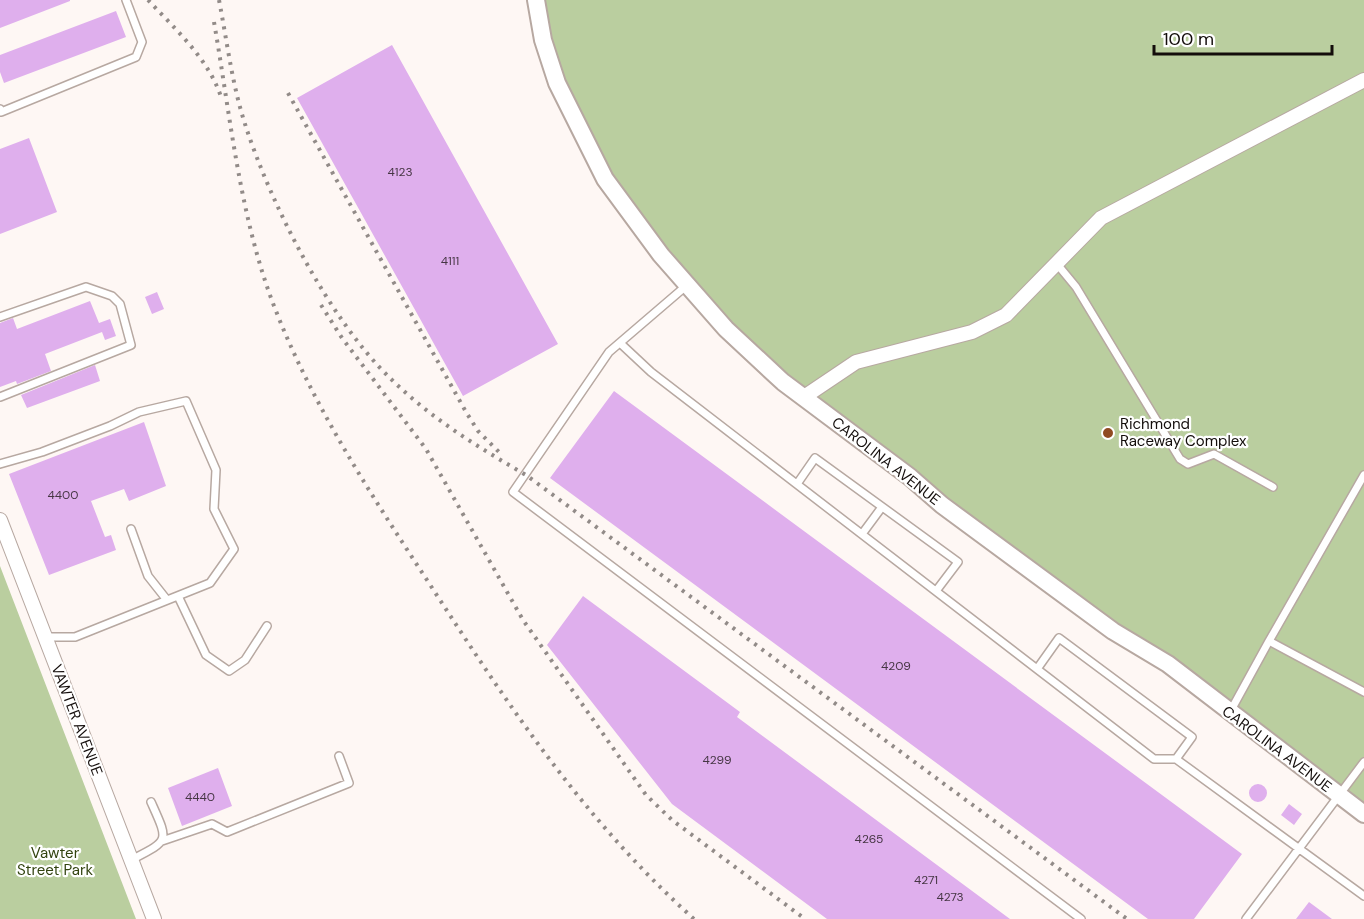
<svg xmlns="http://www.w3.org/2000/svg" width="1364" height="919" font-family="'DM Sans',sans-serif">
  <rect width="100%" height="100%" fill="#fef7f4"/>
  <path fill="#bace9f" d="M536,0H1364V814L1113,631L726,329L587,147Z
    M0,566L136,919H0Z"/>
  <path fill="#dfafed" d="M0,0H70V1L0,28Z
    M116,11L126,37L4,83L0,72V55Z
    M392,45L558,344L463,396L297,98Z
    M29,138L57,212L0,234V149Z
    M157,292L164,309L152,314L145,297Z
    M90,301L99,323L110,319L116,336L105,340L102,332L45,354L51,371L17,384L16,381L0,387V323L13,318L17,329Z
    M95,365L100,381L27,408L21,395Z
    M614,391L1242,854L1194,919H1148L550,478Z
    M144,422L166,486L129,501L124,489L91,501L105,537L111,535L116,550L49,575L9,474Z
    M583,596L740,712L737,717L1010,919H827L672,804L547,645Z
    M218,768L232,806L182,826L168,788Z
    M1249 793a9 9 0 1 1 18 0a9 9 0 1 1-18 0Z
    M1289,804L1302,814L1294,825L1281,815Z
    M1309,902L1332,919H1296Z"/>
  <g fill="none" stroke-linecap="round" stroke-linejoin="round">
    <defs>
      <path id="service" d="M0,109L1,112L136,57L142,42L126,0
        M1057,264L1076,287L1180,459L1188,464L1214,454L1273,487
        M686,286L609,352L513,492L1081,919
        M0,317L86,287L112,296L120,304L131,345L0,397
        M620,343L651,372L1154,759H1176L1364,896
        M0,464L42,452L110,426L139,412L186,401L216,470L214,509L234,549L210,583L75,637H45
        M797,484L815,458L958,562L936,591
        M131,529L148,576L167,600
        M862,534L882,507
        M178,596L206,655L229,671L245,660L267,626
        M1269,641L1364,475
        M1037,669L1059,638L1192,737L1176,759
        M1230,712L1269,641L1364,692
        M162,841L212,824L227,832L349,783L339,756
        M131,860C170,840 169,842 151,802
        M1246,919L1364,762"/>
      <path id="minor" d="M804,397L856,362L972,332L1006,315L1101,218L1364,80
        M0,520L154,919"/>
      <path id="tertiary" d="M536,0L543,40L557,83L605,179L661,255L726,329L783,382L910,477L942,505L1113,631L1168,664L1364,814"/>
    </defs>
    <use href="#service" stroke="#b7a8a1" stroke-width="10"/>
    <use href="#minor" stroke="#b7a8a1" stroke-width="16"/>
    <use href="#tertiary" stroke="#b7a8a1" stroke-width="20"/>
    <use href="#service" stroke="#fff" stroke-width="7"/>
    <use href="#minor" stroke="#fff" stroke-width="14"/>
    <use href="#tertiary" stroke="#fff" stroke-width="16"/>
    <path stroke="#928b88" stroke-width="4" stroke-dasharray="3 6" stroke-linecap="butt" d="M148,0C176,30 210,60 222,100
      M219,0C227,41 232,84 245,124C271,205 329,319 390,378C430,418 478,447 526,475L1127,919
      M214,22C230,114 239,210 271,298C309,400 368,490 427,580C508,705 583,819 694,919
      M288,93L466,412L478,431L501,454
      M321,305L342,338L426,449L523,620L646,795L672,820L805,919"/>
  </g>
  <circle fill="#904a22" stroke="#fff" stroke-width="2" cx="1108" cy="433" r="6"/>
  <g text-anchor="middle" dominant-baseline="central" stroke-width="4.5" stroke-linejoin="round" paint-order="stroke">
    <g font-size="12" fill="#463644">
      <text x="400" y="172">4123</text>
      <text x="450" y="261">4111</text>
      <text x="63" y="495">4400</text>
      <text x="896" y="666">4209</text>
      <text x="717" y="760">4299</text>
      <text x="200" y="797">4440</text>
      <text x="869" y="839">4265</text>
      <text x="926" y="880">4271</text>
      <text x="950" y="897">4273</text>
    </g>
    <g font-size="15" fill="#130d0b" stroke="#fff" text-anchor="start">
      <text x="1120" y="424">Richmond<tspan x="1120" dy="17">Raceway Complex</tspan></text>
    </g>
    <g font-size="15" fill="#130d0b" stroke="#fff">
      <text transform="translate(886 461) rotate(38)">CAROLINA AVENUE</text>
      <text transform="translate(77 720) rotate(69)">VAWTER AVENUE</text>
      <text transform="translate(1277 749) rotate(37)">CAROLINA AVENUE</text>
    </g>
    <g font-size="15" fill="#32430f" stroke="#fff">
      <text x="55" y="853">Vawter<tspan x="55" dy="17">Street Park</tspan></text>
    </g>
  </g>
  <path d="M1154 45v9h178v-9" fill="none" stroke="#130d0b" stroke-width="3"/>
  <text x="1163" y="45" font-size="18" fill="#130d0b" stroke="#ffffff" stroke-width="4.5" paint-order="stroke">100 m</text>
</svg>
